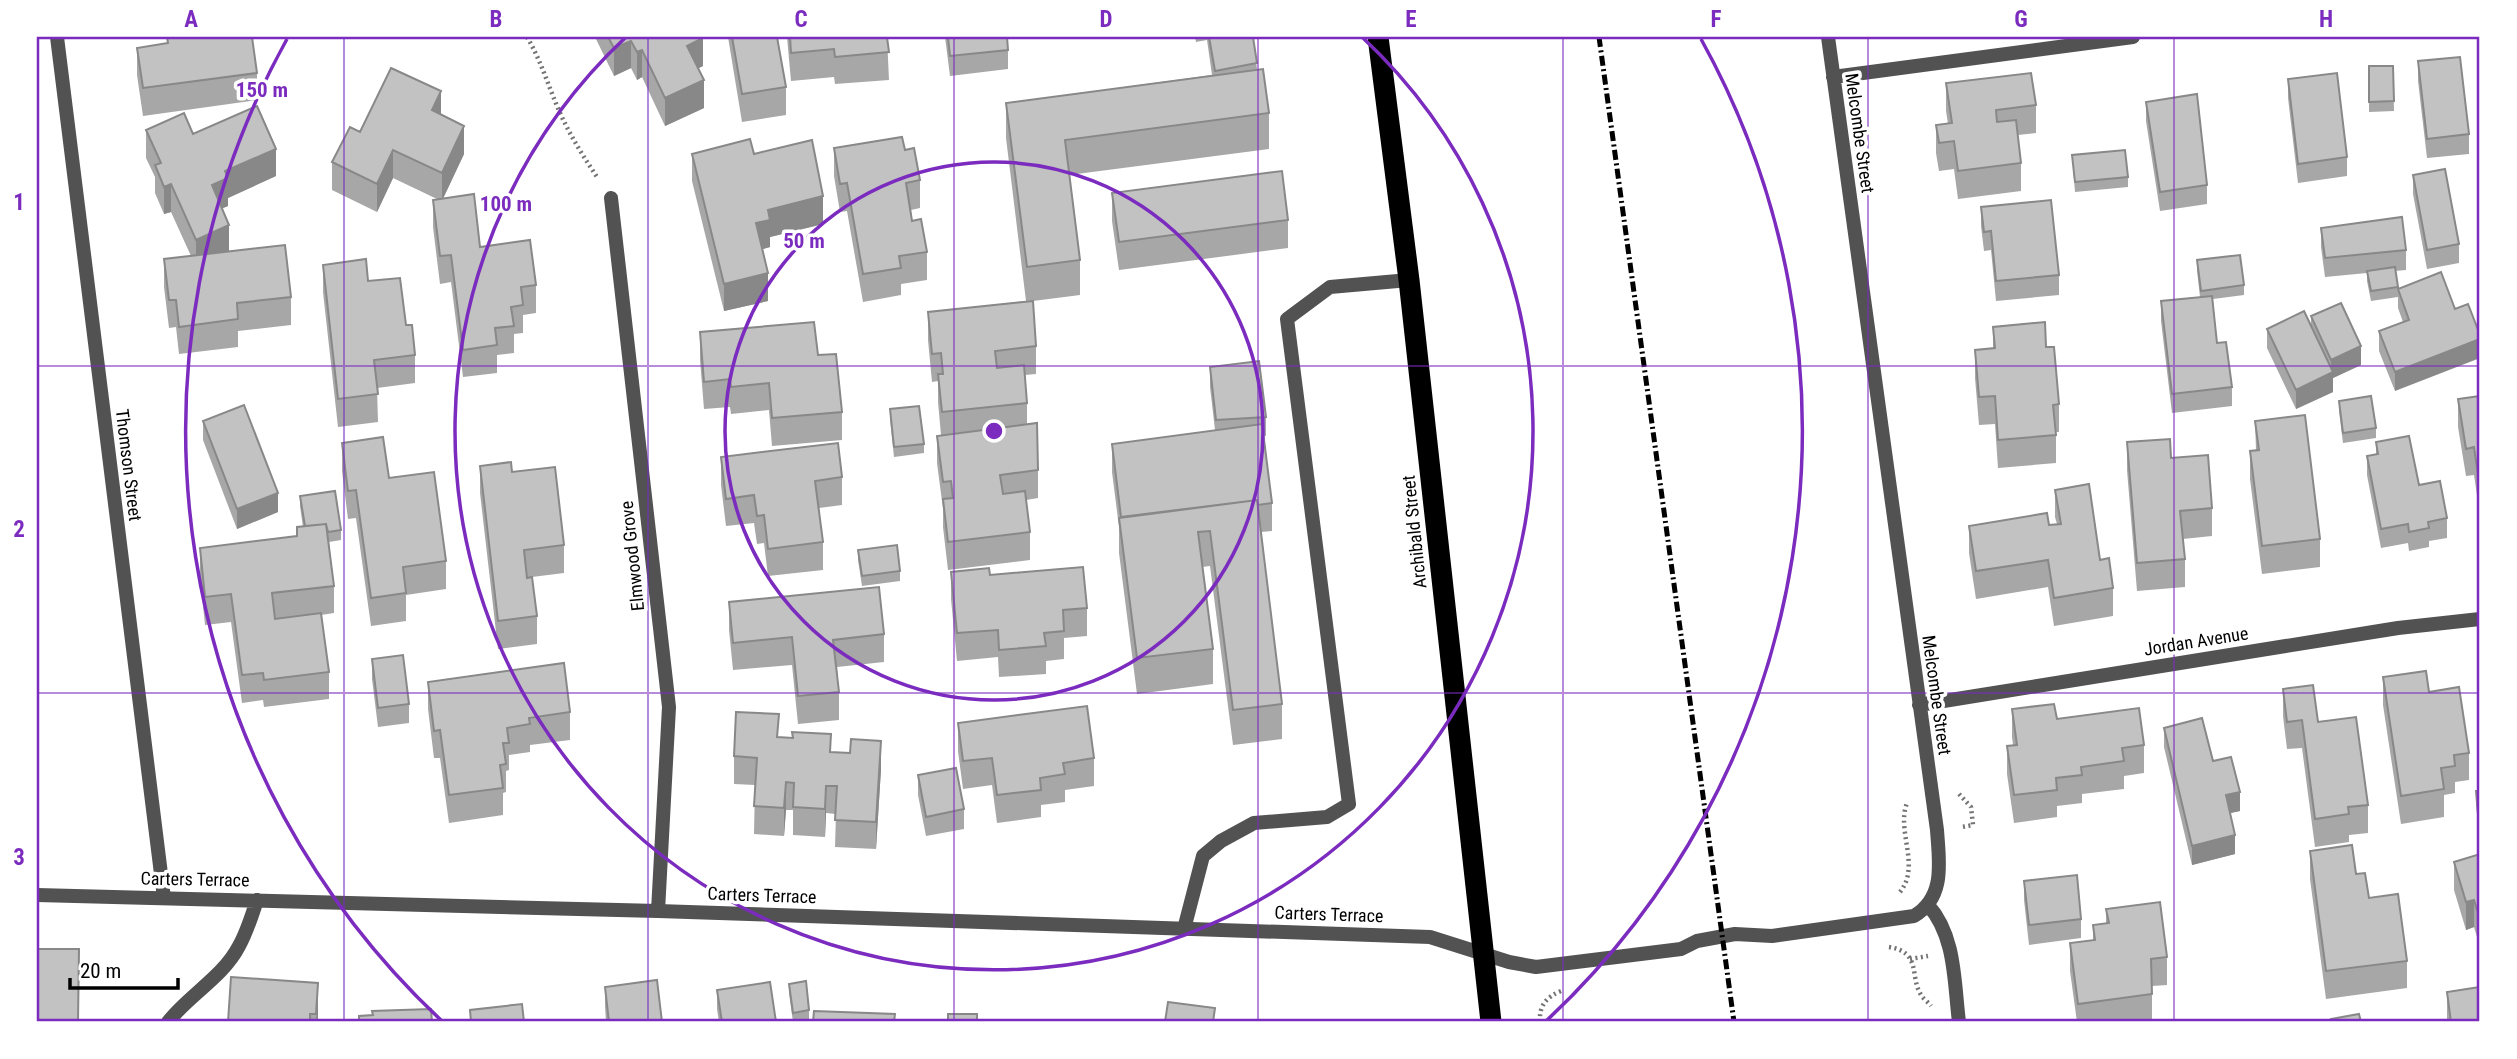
<svg xmlns="http://www.w3.org/2000/svg" width="2517" height="1059" font-family="'Roboto Condensed',sans-serif">
  <rect width="100%" height="100%" fill="#fff"/>
  <g fill="none" stroke-linecap="round" stroke-linejoin="round">
    <path stroke="#747474" stroke-width="4.5" stroke-dasharray="2 3.5" stroke-linecap="butt" d="M527,37C539,57 546,79 555,101C566,129 581,153 597,177
      M1959,794L1971,807L1973,825L1962,827
      M1900,892C1921,866 1896,831 1907,803
      M1889,947C1921,952 1910,975 1920,993C1922,998 1928,1002 1931,1006
      M1910,959L1928,956
      M1540,1022C1539,1006 1546,997 1561,991"/>
    <path stroke="#525252" stroke-width="14" d="M1184,929L1203,856L1221,841L1254,823L1327,817L1349,804L1287,319L1330,287L1409,280"/>
    <path stroke="#525252" stroke-width="14" d="M57,37L164,898
      M1833,77L2133,37
      M611,198L669,707L658,911
      M1919,705L2398,628L2480,619
      M37,895L658,911L1430,937L1509,962L1536,967L1681,949L1697,941L1735,934L1772,936L1914,916C1946,897 1939,861 1937,830L1828,37
      M1928,905C1956,936 1954,983 1959,1022
      M168,1022C189,995 223,977 239,946C247,932 252,915 257,900"/>
    <path stroke="#000" stroke-width="21" d="M1378,37L1409,280L1491,1022"/>
    <path stroke="#000" stroke-width="5" stroke-dasharray="10 3.5 2 3.5" stroke-linecap="butt" d="M1599,37L1734,1022"/>
  </g>
  <path fill="#a7a7a7" d="M167,37L257,73V100L143,116L137,75V48L167,43Z
    M595,37H702L703,66L698,68L704,108L665,126L642,77L637,80L631,68L614,76Z
    M728,37H777L786,87V115L742,122Z
    M787,37H887L889,80L835,84L834,77L791,81Z
    M945,37H1007L1008,50V69L950,76Z
    M1195,37H1253L1257,69L1269,113V149L1069,175L1080,260V295L1033,301L1036,346V374L1025,375L1027,403V424L1038,470V498L1026,500L1030,532V560L948,570L943,527V509L937,463V436L941,435L938,402V381L932,382L928,340V312L1026,301L1006,138V103L1212,75L1207,40L1196,42Z
    M2418,61L2469,134V154L2427,158L2418,81Z
    M2369,66H2393L2394,111L2369,112Z
    M2288,79L2347,157V176L2298,183L2288,98Z
    M1946,83L2036,105V133L2018,135L2021,163V191L1958,199L1954,169L1939,171L1936,153V125L1948,124L1946,111Z
    M2146,102L2207,185V204L2160,211L2146,121Z
    M441,114L464,154L443,198L480,247L536,285V313L523,315V333L514,334V353L497,355V373L463,377L451,282L440,284L433,227V200L437,199L393,178L377,212L332,190V162L360,132Z
    M146,130L193,134L276,176L228,198V206L222,208L229,251L291,297V325L238,331V347L179,354L176,327L169,328L164,287V259L191,256L171,212L164,214L155,193V177L146,158Z
    M834,148L905,150L920,180V208L911,210L912,221L927,252V280L901,284V295L863,302L847,211L840,212L834,176Z
    M692,154H754L823,224L770,237V247L763,249L768,301L724,311L692,181Z
    M2072,155L2128,177V187L2075,192Z
    M2413,175L2459,244V263L2427,269L2413,194Z
    M1112,193L1288,220V248L1119,270L1112,221Z
    M1981,207L2059,275V295L1996,301L1991,250L1984,251L1981,226Z
    M2321,228L2406,250V270L2395,271L2398,289L2441,272L2395,391L2379,351V331L2403,322L2398,308V297L2371,301L2367,281V273L2325,277L2321,247Z
    M2197,260L2244,285V295L2213,299L2217,343L2232,387V406L2172,413L2161,321V301L2200,297L2197,270Z
    M323,265L368,281L406,325L415,355V383L377,388L378,422L338,427L323,292Z
    M2311,316L2361,365L2333,378V392L2296,409L2267,348V329L2311,326Z
    M1993,327L2046,347L2059,404V432H2056V463L1998,468L1995,424L1979,425L1975,378V350L1993,348Z
    M700,332L818,355L842,412V440L772,446L769,410L731,414L730,407L704,409L700,360Z
    M1210,367L1266,417V436H1264L1272,503V531L1261,532L1282,704V739L1233,745L1210,566L1202,567L1213,649V684L1137,694L1119,553V527L1112,472V444L1215,430L1210,387Z
    M2480,396V516L2474,475L2466,476L2458,427V399Z
    M2339,401L2376,428V438L2343,443L2339,411Z
    M890,409L924,444V453L894,457L890,419Z
    M203,421L278,512L237,529L203,440Z
    M2255,421L2320,539V567L2262,574L2250,479V451L2256,450Z
    M2127,442L2171,458L2212,508V536L2183,539L2185,559V587L2137,591L2127,470Z
    M2376,442L2419,485L2447,518V538L2429,541V547L2409,551L2408,543L2381,548L2367,475V456L2376,454Z
    M342,443L389,478L446,561V589L406,595V621L371,626L356,518L348,519L342,471Z
    M721,457L842,477V505L819,508L823,542V570L768,576L764,543L757,544L754,523L726,526L721,485Z
    M480,466L512,472L564,545V573L532,577L537,616V644L498,649L480,493Z
    M2055,490L2100,560L2113,588V616L2054,626L2048,587L1976,599L1969,553V526L2057,524L2055,517Z
    M300,496L341,530V540L329,542L334,586V613L321,615L329,672V699L264,707L263,700L242,703L231,622L205,625L200,576V548L297,536V527H303L300,506Z
    M858,550L900,571V581L862,586L858,560Z
    M951,572L990,575L1087,608V636L1064,638V659L1046,661V674L999,677L998,657L957,661L951,599Z
    M729,602L884,634V662L837,667L839,692V720L798,724L792,665L733,670L729,630Z
    M372,659L409,704V723L378,727L372,679Z
    M2383,677L2429,692L2469,753V780L2455,782V793L2444,795V817L2401,824L2383,705Z
    M428,682L570,712V740L530,745V752L509,755V770L506,771V792L503,793V815L449,823L440,758H434L428,709Z
    M2283,689L2318,722L2368,805V833L2349,835V842L2315,847L2302,748L2287,749L2283,716Z
    M2012,709L2057,719L2144,745V773L2124,776V789L2082,794V803L2057,806V817L2014,823L2007,774V746L2013,745L2012,737Z
    M958,723L1094,758V786L1065,790V802L1041,805V817L997,823L992,785L963,789L958,751Z
    M2164,728L2213,761L2240,811L2230,813L2235,854L2192,865L2164,747Z
    M779,737L831,752L881,769L876,849L835,847L836,814L826,813L825,837L793,835V810H786L784,836L754,834L755,785L734,784V756Z
    M918,775L964,809V829L926,836L918,795Z
    M2476,791H2480L2479,836L2476,801Z
    M2310,851L2356,874L2369,898L2407,961V988L2326,999L2310,879Z
    M2480,854V947L2474,927L2466,930L2454,890V862Z
    M2024,881L2081,919V938L2029,945L2024,900Z
    M2106,909L2167,957V985L2152,986V1022H2077L2070,971V943L2093,940V925L2106,923Z
    M789,984L809,1010V1020L793,1022L789,993Z
    M605,987L662,1022H606L605,1006Z
    M717,990L776,1022H719L717,1009Z
    M2447,992L2480,1022H2447Z
    M318,1011V1022H228Z"/>
  <path fill="#888" d="M703,38V66L687,74V46Z
    M631,41V68L614,76V48Z
    M642,50V77L637,80V52Z
    M704,80V108L665,126V98Z
    M441,91V119L432,110Z
    M464,126V154L442,201V173Z
    M276,149V176L228,198V206L212,213V185L225,171Z
    M393,150V178L377,212V184Z
    M171,184V212L164,214V187Z
    M823,196V224L770,237V247L756,251V223L768,210Z
    M229,225V253L196,268V240Z
    M768,273V301L724,311V284Z
    M2480,339V358L2395,391V372Z
    M2361,346V365L2333,378V392L2296,409V390L2331,373V360Z
    M278,493V512L237,529V509Z
    M881,741V769L876,849V822Z
    M786,782V810L784,836V808Z
    M826,786V813L825,837V809Z
    M2240,792V811L2226,814V795Z
    M2235,835V854L2192,865V846Z
    M2474,900V927L2466,930V902Z
    M318,983V1022H316Z"/>
  <path fill="#c2c2c2" stroke="#888" stroke-width="2" d="M167,37H252L257,73L143,88L137,48L168,43Z
    M608,37H702L703,38L687,46L704,80L665,98L642,50L637,52L631,41L614,48Z
    M732,37H777L786,87L742,94Z
    M790,37H887L889,52L835,57L834,49L791,53Z
    M948,37H1007L1008,50L950,56Z
    M1209,37H1253L1257,63L1215,71Z
    M2460,57L2469,134L2427,139L2418,61Z
    M2369,66H2393L2394,101L2369,102Z
    M391,68L441,91L432,110L464,126L442,173L393,150L377,184L332,162L350,127L360,132Z
    M1263,69L1269,113L1065,140L1080,260L1027,267L1006,103Z
    M2031,73L2036,105L1996,110L1997,122L2016,120L2021,163L1958,171L1954,141L1939,143L1936,125L1952,123L1946,83Z
    M2337,73L2347,157L2298,164L2288,79Z
    M2197,94L2207,185L2160,192L2146,102Z
    M257,106L276,149L225,171L228,178L212,185L229,225L196,240L171,184L164,187L155,165L161,163L146,130L184,113L193,134Z
    M902,137L905,150L914,148L920,180L906,183L912,221L921,219L927,252L899,256L901,268L863,274L847,183L840,184L834,148Z
    M750,139L754,154L812,140L823,196L768,210L770,220L756,223L768,273L724,284L692,154Z
    M2125,150L2128,177L2075,182L2072,155Z
    M2445,169L2459,244L2427,250L2413,175Z
    M1282,171L1288,220L1119,242L1112,193Z
    M474,194L480,247L530,240L536,285L521,287L523,305L511,307L514,326L495,328L497,345L463,350L451,255L440,256L433,200Z
    M2051,200L2059,275L1996,281L1991,231L1984,232L1981,207Z
    M2402,217L2406,250L2325,258L2321,228Z
    M285,245L291,297L237,303L238,319L179,327L176,300H169L164,259Z
    M2240,255L2244,285L2201,291L2197,260Z
    M366,259L368,281L400,278L406,325H412L415,355L374,360L378,394L338,399L323,265Z
    M2395,267L2398,287L2371,291L2367,271Z
    M2441,272L2455,309L2468,304L2480,335V339L2395,372L2379,331L2409,320L2398,289Z
    M2212,296L2217,343L2226,342L2232,387L2172,394L2161,301Z
    M1033,301L1036,346L995,351L997,368L1024,365L1027,403L942,412L938,374H943L941,353L932,354L928,312Z
    M2341,303L2361,346L2331,360L2311,316Z
    M2304,311L2333,372L2296,390L2267,329Z
    M814,322L818,355L836,354L842,412L772,418L769,383L731,387L730,379L704,382L700,332Z
    M2045,322L2046,347H2054L2059,404L2053,405L2056,435L1998,440L1995,396L1979,397L1975,350L1995,348L1993,327Z
    M1259,361L1266,417L1216,420L1210,367Z
    M2371,396L2376,428L2343,433L2339,401Z
    M2480,396V488L2474,447L2466,449L2458,399Z
    M244,405L278,493L237,509L203,421Z
    M919,406L924,444L894,447L890,409Z
    M2305,415L2320,539L2262,546L2250,451L2259,450L2255,421Z
    M1037,423L1038,470L1000,475L1003,494L1025,491L1030,532L948,542L943,499L953,498L951,481L943,482L937,436Z
    M1262,424L1272,503L1258,505L1257,500L1121,517L1112,444Z
    M2409,436L2419,485L2440,481L2447,518L2428,522L2429,528L2409,532L2408,524L2381,529L2367,456L2378,454L2376,442Z
    M383,437L389,478L434,472L446,561L403,567L406,593L371,598L356,490L348,491L342,443Z
    M2170,439L2171,458L2208,455L2212,508L2180,511L2185,559L2137,563L2127,442Z
    M838,443L842,477L815,481L823,542L768,549L764,515L757,516L754,495L726,499L721,457Z
    M511,462L512,472L555,467L564,545L524,550L527,578L532,577L537,616L498,621L480,466Z
    M2089,484L2100,560L2109,558L2113,588L2054,598L2048,560L1976,571L1969,526L2047,513L2049,525L2061,524L2055,490Z
    M335,491L341,530L328,532L326,524L305,526L300,496Z
    M1257,500L1282,704L1233,710L1210,531L1198,532L1213,649L1137,658L1119,518Z
    M326,524L334,586L272,593L275,619L321,613L329,672L264,680L263,673L242,675L231,594L205,597L200,548L297,536V527Z
    M897,545L900,571L862,576L858,550Z
    M1083,567L1087,608L1063,610L1064,631L1044,633L1046,646L999,650L998,630L957,633L951,572L989,568L990,575Z
    M879,587L884,634L833,640L839,692L798,696L792,637L733,643L729,602Z
    M403,655L409,704L378,708L372,659Z
    M564,663L570,712L529,718L530,724L507,728L509,743H503L506,764L500,765L503,788L449,795L440,730L434,731L428,682Z
    M2426,671L2429,692L2459,687L2469,753L2454,755L2455,766L2441,768L2444,789L2401,796L2383,677Z
    M2313,685L2318,722L2356,717L2368,805L2348,807L2349,814L2315,819L2302,720L2287,722L2283,689Z
    M2054,704L2057,719L2139,708L2144,745L2122,748L2124,761L2081,767L2082,775L2056,778L2057,790L2014,795L2007,746L2017,745L2012,709Z
    M1087,706L1094,758L1063,763L1065,774L1040,778L1041,790L997,795L992,758L963,761L958,723Z
    M736,712L779,714L777,737L793,738L792,732L831,734L830,752L850,753L851,739L881,741L876,822L835,820L837,786H826L825,809L793,807L794,783L786,782L784,808L754,806L757,758L734,756Z
    M2202,718L2213,761L2231,757L2240,792L2226,795L2235,835L2192,846L2164,728Z
    M956,768L964,809L926,817L918,775Z
    M2476,791H2480V826H2479Z
    M2352,845L2356,874L2365,873L2369,898L2398,894L2407,961L2326,971L2310,851Z
    M2480,854V919L2474,900L2466,902L2454,862Z
    M2077,875L2081,919L2029,925L2024,881Z
    M2160,902L2167,957L2151,959L2152,994L2078,1004L2070,943L2095,940L2093,925L2109,923L2106,909Z
    M37,949H79L78,1022H37Z
    M231,977L318,983L316,1014H310V1022H228Z
    M657,980L662,1022H609L605,987Z
    M806,981L809,1010L793,1013L789,984Z
    M770,982L776,1022H722L717,990Z
    M2480,987V1022H2451L2447,992Z
    M1168,1002L1215,1008L1213,1022H1165Z
    M522,1004L524,1022H471L470,1010Z
    M431,1009L432,1022H359V1016L373,1015L372,1011Z
    M814,1011L895,1014L894,1022H813Z
    M948,1014H977V1022H948Z
    M2359,1014L2361,1022H2332L2331,1019Z"/>
  <path fill="none" stroke="#7b2cbf" stroke-width="2" stroke-opacity="0.55" d="M344,37V1022M648,37V1022M954,37V1022M1258,37V1022M1563,37V1022M1868,37V1022M2174,37V1022M37,366H2480M37,693H2480"/>
  <g fill="none" stroke="#7b2cbf" stroke-width="3.5">
    <circle cx="994" cy="431" r="269"/>
    <path d="M1362 37A539 539 0 1 1 626 37"/>
    <path d="M443 1022A808 808 0 0 1 287 39M1701 39A808 808 0 0 1 1545 1022"/>
  </g>
  <g text-anchor="middle" dominant-baseline="central" stroke-width="7" stroke-linejoin="round" paint-order="stroke">
    <g font-size="18" fill="#000" stroke="#fff">
      <text transform="translate(1860 133) rotate(82)">Melcombe Street</text>
      <text transform="translate(129 465) rotate(83)">Thomson Street</text>
      <text transform="translate(1414 532) rotate(-96)">Archibald Street</text>
      <text transform="translate(632 556) rotate(-96)">Elmwood Grove</text>
      <text transform="translate(2196 641) rotate(-9)">Jordan Avenue</text>
      <text transform="translate(1937 695) rotate(82)">Melcombe Street</text>
      <text transform="translate(195 879) rotate(1)">Carters Terrace</text>
      <text transform="translate(762 895) rotate(2)">Carters Terrace</text>
      <text transform="translate(1329 914) rotate(2)">Carters Terrace</text>
    </g>
  </g>
  <circle cx="994" cy="431" r="10" fill="#7b2cbf" stroke="#fff" stroke-width="3.5"/>
  <g font-size="21" text-anchor="middle" font-weight="bold" fill="#7b2cbf" stroke="#fff" stroke-width="7" stroke-linejoin="round" paint-order="stroke">
    <text x="262" y="97">150 m</text>
    <text x="506" y="211">100 m</text>
    <text x="804" y="248">50 m</text>
  </g>
  <rect width="2517" height="1059" fill="none" stroke="#ffffff" stroke-width="77"/>
  <path d="M70 978v10h108v-10" fill="none" stroke="#000000" stroke-width="3.5"/>
  <text x="80" y="978" font-size="21" fill="#000000" stroke="#ffffff" stroke-width="5" paint-order="stroke">20 m</text>
  <rect x="38" y="38" width="2440" height="982" fill="none" stroke="#7b2cbf" stroke-width="2.5"/>
  <g font-size="23" text-anchor="middle" font-weight="bold" fill="#7b2cbf">
    <text x="191" y="27">A</text>
    <text x="496" y="27">B</text>
    <text x="801" y="27">C</text>
    <text x="1106" y="27">D</text>
    <text x="1411" y="27">E</text>
    <text x="1716" y="27">F</text>
    <text x="2021" y="27">G</text>
    <text x="2326" y="27">H</text>
    <text x="19" y="210">1</text>
    <text x="19" y="537">2</text>
    <text x="19" y="865">3</text>
  </g>
</svg>
